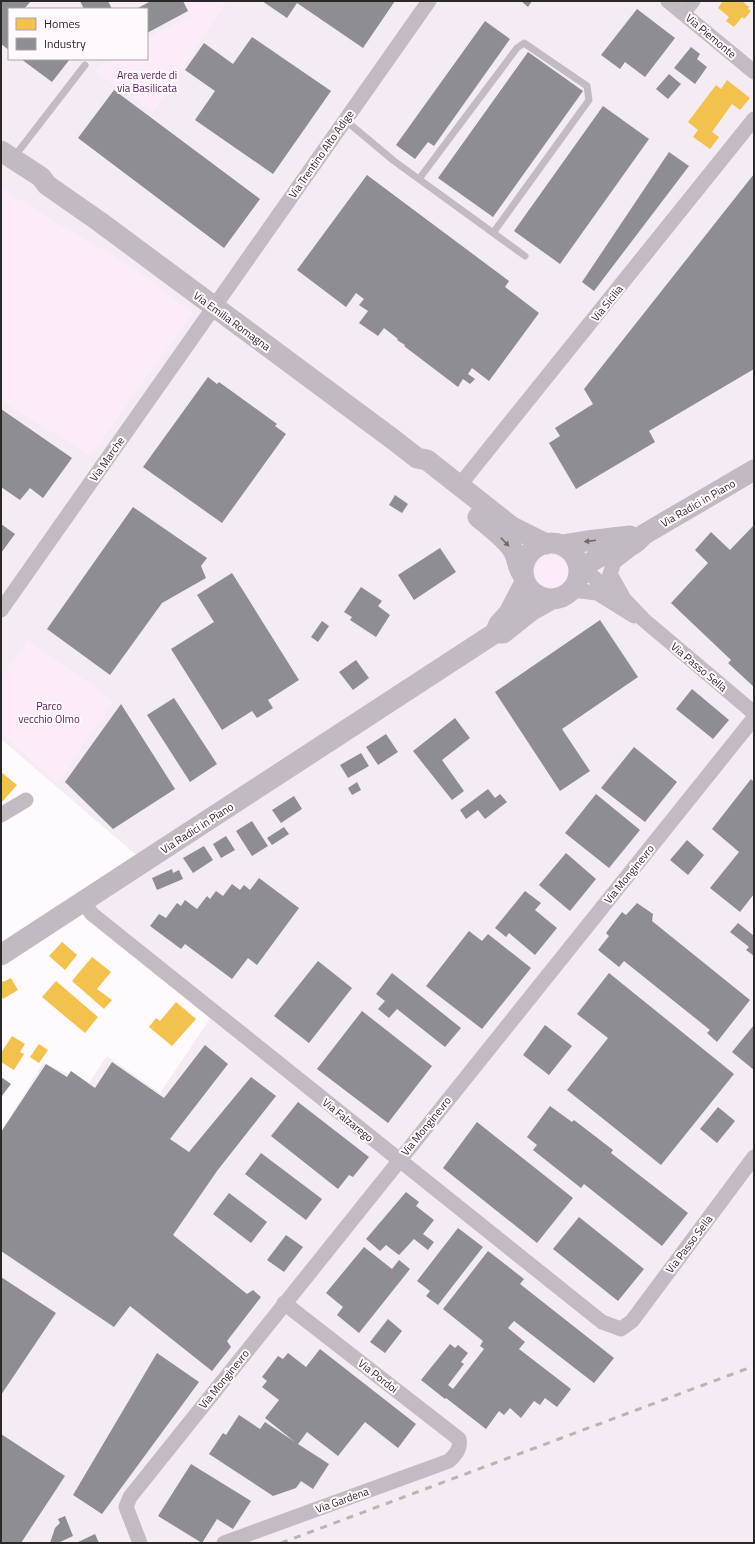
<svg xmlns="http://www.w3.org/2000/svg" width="755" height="1544" font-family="'Titillium Web',sans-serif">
  <rect width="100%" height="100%" fill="#fefafd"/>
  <path fill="#f4ebf3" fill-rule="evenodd" d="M1,1H754V1543H1V1132L43,1063L89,1083L107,1056L160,1093L211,1017L85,912L149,866L1,739V400L90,455L45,216L1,189ZM9,9H147V59H9Z"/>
  <path fill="#fcecfa" d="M184,1H227L153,113L95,71L101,64L110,59H147V39L191,15Z
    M1,189L45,216L130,265L193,313L90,456L1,400Z
    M535 573a17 17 0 1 1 34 0a17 17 0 1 1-34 0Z
    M28,640L114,701L58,784L1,733V677Z"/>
  <path fill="#f2c14e" d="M723,1H742L749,7L748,9L751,11L744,19L742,17L734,27L726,21L729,17L718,8Z
    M727,80L750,98L740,110L732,104L712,132L719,137L710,149L693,137L698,130L688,122L716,85L721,89Z
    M1,772L17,785L1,803Z
    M62,942L77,955L65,970L49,956Z
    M92,957L111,972L97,989L112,1000L104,1009L72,981Z
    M11,978L18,990L3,999L1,995V979L3,982Z
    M56,981L98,1017L85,1033L42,997Z
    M176,1002L196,1019L172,1046L149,1027L156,1018L160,1021Z
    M12,1036L25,1044L20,1052L24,1054L14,1070L1,1062V1053Z
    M39,1044L48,1050L39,1063L30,1057Z"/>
  <path fill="#8d8d92" d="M1,1H31L24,9H9V50L1,44Z
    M80,1H108L112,9H84Z
    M151,1H183L188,11L147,33V9H136Z
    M262,1H395L363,48L297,3L287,18Z
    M521,1H532L528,7Z
    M637,9L675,38L645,77L625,62L620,69L601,55Z
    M485,21L510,39L434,146L428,142L415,159L396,145Z
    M252,37L331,91L273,174L195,120L215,91L185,70L204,43L233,64Z
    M691,47L700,54L697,59L707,67L695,84L674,68Z
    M528,52L583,91L493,217L438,178Z
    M21,59H70L52,82Z
    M669,74L681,84L668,99L656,89Z
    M114,90L260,199L224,248L78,138Z
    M603,106L649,139L560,264L514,231Z
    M669,152L689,166L594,291L582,282Z
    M754,174V369L649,431L655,442L576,489L549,443L560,436L555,428L593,404L584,389Z
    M367,175L509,281L505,287L539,313L489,381L472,368L468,374L475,379L470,384L463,379L458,387L404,346L405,345L397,340L398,339L384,328L378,336L359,323L368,311L359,305L364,299L356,293L346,307L297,270Z
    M208,377L217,384L219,382L277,424L275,426L286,434L222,523L143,467Z
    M1,409L72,458L43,498L30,488L20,500L1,487Z
    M395,495L408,504L402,513L389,505Z
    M133,507L207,558L201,566L206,578L162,603L110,675L47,629Z
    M1,524L15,534L1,553Z
    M754,525V687L728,663L731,660L671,603L708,563L695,550L711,532L730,550Z
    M440,548L456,572L414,600L398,575Z
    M232,573L299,680L268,700L273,708L257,718L252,711L222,730L171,649L214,622L197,595Z
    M361,587L382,601L378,606L390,615L376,637L350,620L352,617L344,612Z
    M600,620L638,677L562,729L590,771L560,791L495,692Z
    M322,621L329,626L318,642L311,637Z
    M356,660L369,678L353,690L339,672Z
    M692,689L729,720L713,739L676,709Z
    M174,698L217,764L190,782L147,715Z
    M121,704L175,789L113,829L65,782Z
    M455,718L470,738L442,760L464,791L452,800L413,751Z
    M386,734L398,752L378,765L366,747Z
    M634,747L677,782L645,822L601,788Z
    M361,753L369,766L348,778L340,765Z
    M751,779L754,782V894L740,912L710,888L739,852L712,829Z
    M357,782L361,790L352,795L348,788Z
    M488,789L495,798L500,794L507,802L485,819L478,810L466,819L460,810Z
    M596,794L640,830L609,868L565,833Z
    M294,796L302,809L281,823L272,810Z
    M252,821L268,846L252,856L236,831Z
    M284,827L289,834L272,845L267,838Z
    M226,836L235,850L221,858L213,844Z
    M687,840L704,855L688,875L670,860Z
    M204,846L213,860L193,873L183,858Z
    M566,853L596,879L570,911L539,885Z
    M172,869L173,873L179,870L183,879L157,890L152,878Z
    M259,878L299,908L257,965L248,958L232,979L185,944L181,949L150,926L159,914L166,918L177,903L181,906L185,900L197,909L207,896L210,899L216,891L223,896L232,884L240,890L244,885L250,890Z
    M525,891L541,903L535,910L557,928L535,955L509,933L506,937L495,928Z
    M637,903L653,914L652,921L750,1000L717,1042L707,1033L710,1030L624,961L619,967L598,950L609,936L606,933L622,912L626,915Z
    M738,923L754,936V956L746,950L749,947L730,932Z
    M469,931L482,941L488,934L531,968L482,1029L426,986Z
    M318,961L352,988L309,1043L274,1016Z
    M392,973L461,1028L445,1047L397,1009L389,1018L378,1009L385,1001L376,994Z
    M609,973L734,1074L661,1165L567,1090L608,1038L577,1014Z
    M362,1011L432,1066L388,1123L317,1069Z
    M545,1025L572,1046L549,1075L523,1055Z
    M754,1025V1070L732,1052Z
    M205,1045L228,1064L170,1139L189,1152L251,1077L276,1096L217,1171L173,1235L247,1294L253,1290L261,1297L227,1341L231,1347L212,1371L130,1306L114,1327L1,1251V1132L46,1064L67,1077L71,1071L95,1088L112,1062L164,1098Z
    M1,1077L11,1084L1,1097Z
    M298,1102L369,1157L353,1177L349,1175L338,1189L271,1136Z
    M550,1106L572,1122L574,1120L613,1150L611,1153L688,1213L662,1246L584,1184L581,1188L533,1150L537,1145L527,1137Z
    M718,1107L735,1121L717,1143L700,1129Z
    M477,1122L573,1198L537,1243L443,1168Z
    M261,1153L322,1199L306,1220L245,1174Z
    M406,1192L419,1202L416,1206L434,1220L423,1234L434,1242L428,1250L414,1239L399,1255L386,1245L380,1251L366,1239Z
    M229,1193L267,1222L251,1243L213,1214Z
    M579,1217L644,1269L618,1301L553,1249Z
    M458,1228L483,1247L438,1305L426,1296L430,1291L417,1281Z
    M286,1235L303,1247L284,1272L267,1260Z
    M364,1247L392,1269L399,1260L410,1269L359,1333L337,1315L343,1307L326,1293Z
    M488,1251L524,1279L520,1284L614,1358L594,1383L514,1321L508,1328L525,1342L519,1349L571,1389L557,1407L545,1398L540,1405L534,1401L521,1418L510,1408L504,1415L499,1411L486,1429L446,1398L445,1399L421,1380L450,1344L455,1348L458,1345L468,1353L461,1362L464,1364L448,1385L453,1389L484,1349L480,1346L483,1341L443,1309Z
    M1,1277L56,1313L1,1395Z
    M388,1319L402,1331L385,1353L370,1342Z
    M320,1349L416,1424L398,1448L365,1422L338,1456L307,1432L298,1444L329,1464L313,1489L301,1481L296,1488L273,1496L209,1454L223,1433L226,1435L239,1415L260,1429L265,1422L295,1442L265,1418L279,1400L262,1387L267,1381L262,1377L278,1356L283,1359L288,1353L306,1367Z
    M157,1353L199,1382L102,1514L73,1495Z
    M1,1434L65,1476L21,1543H1Z
    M191,1464L251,1501L233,1529L217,1519L202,1543L158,1516Z
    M65,1516L73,1536L60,1542L61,1543H50L55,1528L60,1523L58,1519Z
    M95,1534L99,1543H76Z"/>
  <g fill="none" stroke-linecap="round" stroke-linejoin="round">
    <path stroke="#c2bbc1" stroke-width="7" d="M345,120L394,161L525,256
      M14,157L85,65
      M419,179L517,48L524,43L587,86L589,100L493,233"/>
    <path stroke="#c2bbc1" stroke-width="15" d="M668,1L754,72
      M683,13L693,1
      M459,486L754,119
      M632,548L614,562L610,574L624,599L644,620L754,713
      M579,573L592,576L614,594L620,597
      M572,590L597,593L634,616
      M1,610L429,1
      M1,815L26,800
      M83,902L92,914L602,1322L621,1329L632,1321L754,1157
      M140,1543L126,1507L130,1497L754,718
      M224,1543L449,1461C456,1454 461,1449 459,1439L284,1303"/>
    <path stroke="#c2bac1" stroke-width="21" d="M1,151L41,177L47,185L100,222L394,440L417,458L427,460L512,527L546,544
      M478,517C488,525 509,542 514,552C518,560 517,567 523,575
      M523 571a28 28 0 1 1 56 0a28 28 0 1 1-56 0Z
      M562,545L587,541L630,536
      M579,570C589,563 599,556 610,552C625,546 632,549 643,535L754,470
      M500,633H503L532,610L552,599
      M1,955L495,633L499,624L509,613L525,582"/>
    <path stroke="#b8b4b7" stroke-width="3" stroke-dasharray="7 7" stroke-linecap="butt" d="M281,1543L754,1366"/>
  </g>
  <defs><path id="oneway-solid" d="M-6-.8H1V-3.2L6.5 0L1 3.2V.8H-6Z"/></defs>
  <g fill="#6f6a6e">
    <use href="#oneway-solid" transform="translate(590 541) rotate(173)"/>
    <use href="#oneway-solid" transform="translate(505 542) rotate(46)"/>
  </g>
  <g text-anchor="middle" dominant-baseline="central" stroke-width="4" stroke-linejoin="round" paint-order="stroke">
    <g font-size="11" fill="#2b282b" stroke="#fff9fe">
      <text transform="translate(711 36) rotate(40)">Via Piemonte</text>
      <text transform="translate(321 154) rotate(-55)">Via Trentino Alto Adige</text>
      <text transform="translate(607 303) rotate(-51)">Via Sicilia</text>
      <text transform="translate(232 321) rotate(36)">Via Emilia Romagna</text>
      <text transform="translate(107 459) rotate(-55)">Via Marche</text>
      <text transform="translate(698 503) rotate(-30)">Via Radici in Piano</text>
      <text transform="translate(699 667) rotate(40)">Via Passo Sella</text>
      <text transform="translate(197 828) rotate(-33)">Via Radici in Piano</text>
      <text transform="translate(629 874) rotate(-51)">Via Monginevro</text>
      <text transform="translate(348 1120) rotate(39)">Via Falzarego</text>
      <text transform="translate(426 1126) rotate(-51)">Via Monginevro</text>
      <text transform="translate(689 1244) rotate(-53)">Via Passo Sella</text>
      <text transform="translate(378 1376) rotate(38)">Via Pordoi</text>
      <text transform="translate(224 1379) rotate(-51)">Via Monginevro</text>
      <text transform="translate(342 1500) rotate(-20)">Via Gardena</text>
    </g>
    <g font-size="11" fill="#571c56" stroke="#fff9fe">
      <text x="147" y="75">Area verde di<tspan x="147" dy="13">via Basilicata</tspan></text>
      <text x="49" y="706">Parco<tspan x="49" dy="13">vecchio Olmo</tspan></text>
    </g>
  </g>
  <rect width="755" height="1544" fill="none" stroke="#2b282b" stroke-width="4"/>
  <rect x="8" y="8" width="140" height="52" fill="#fff9fe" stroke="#aaa5aa"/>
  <rect x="16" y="18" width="20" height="12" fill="#f2c14e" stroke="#aaa5aa"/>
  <text x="44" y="28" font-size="12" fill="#2b282b">Homes</text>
  <rect x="16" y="38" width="20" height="12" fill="#8d8d92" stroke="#aaa5aa"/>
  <text x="44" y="48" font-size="12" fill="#2b282b">Industry</text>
</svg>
